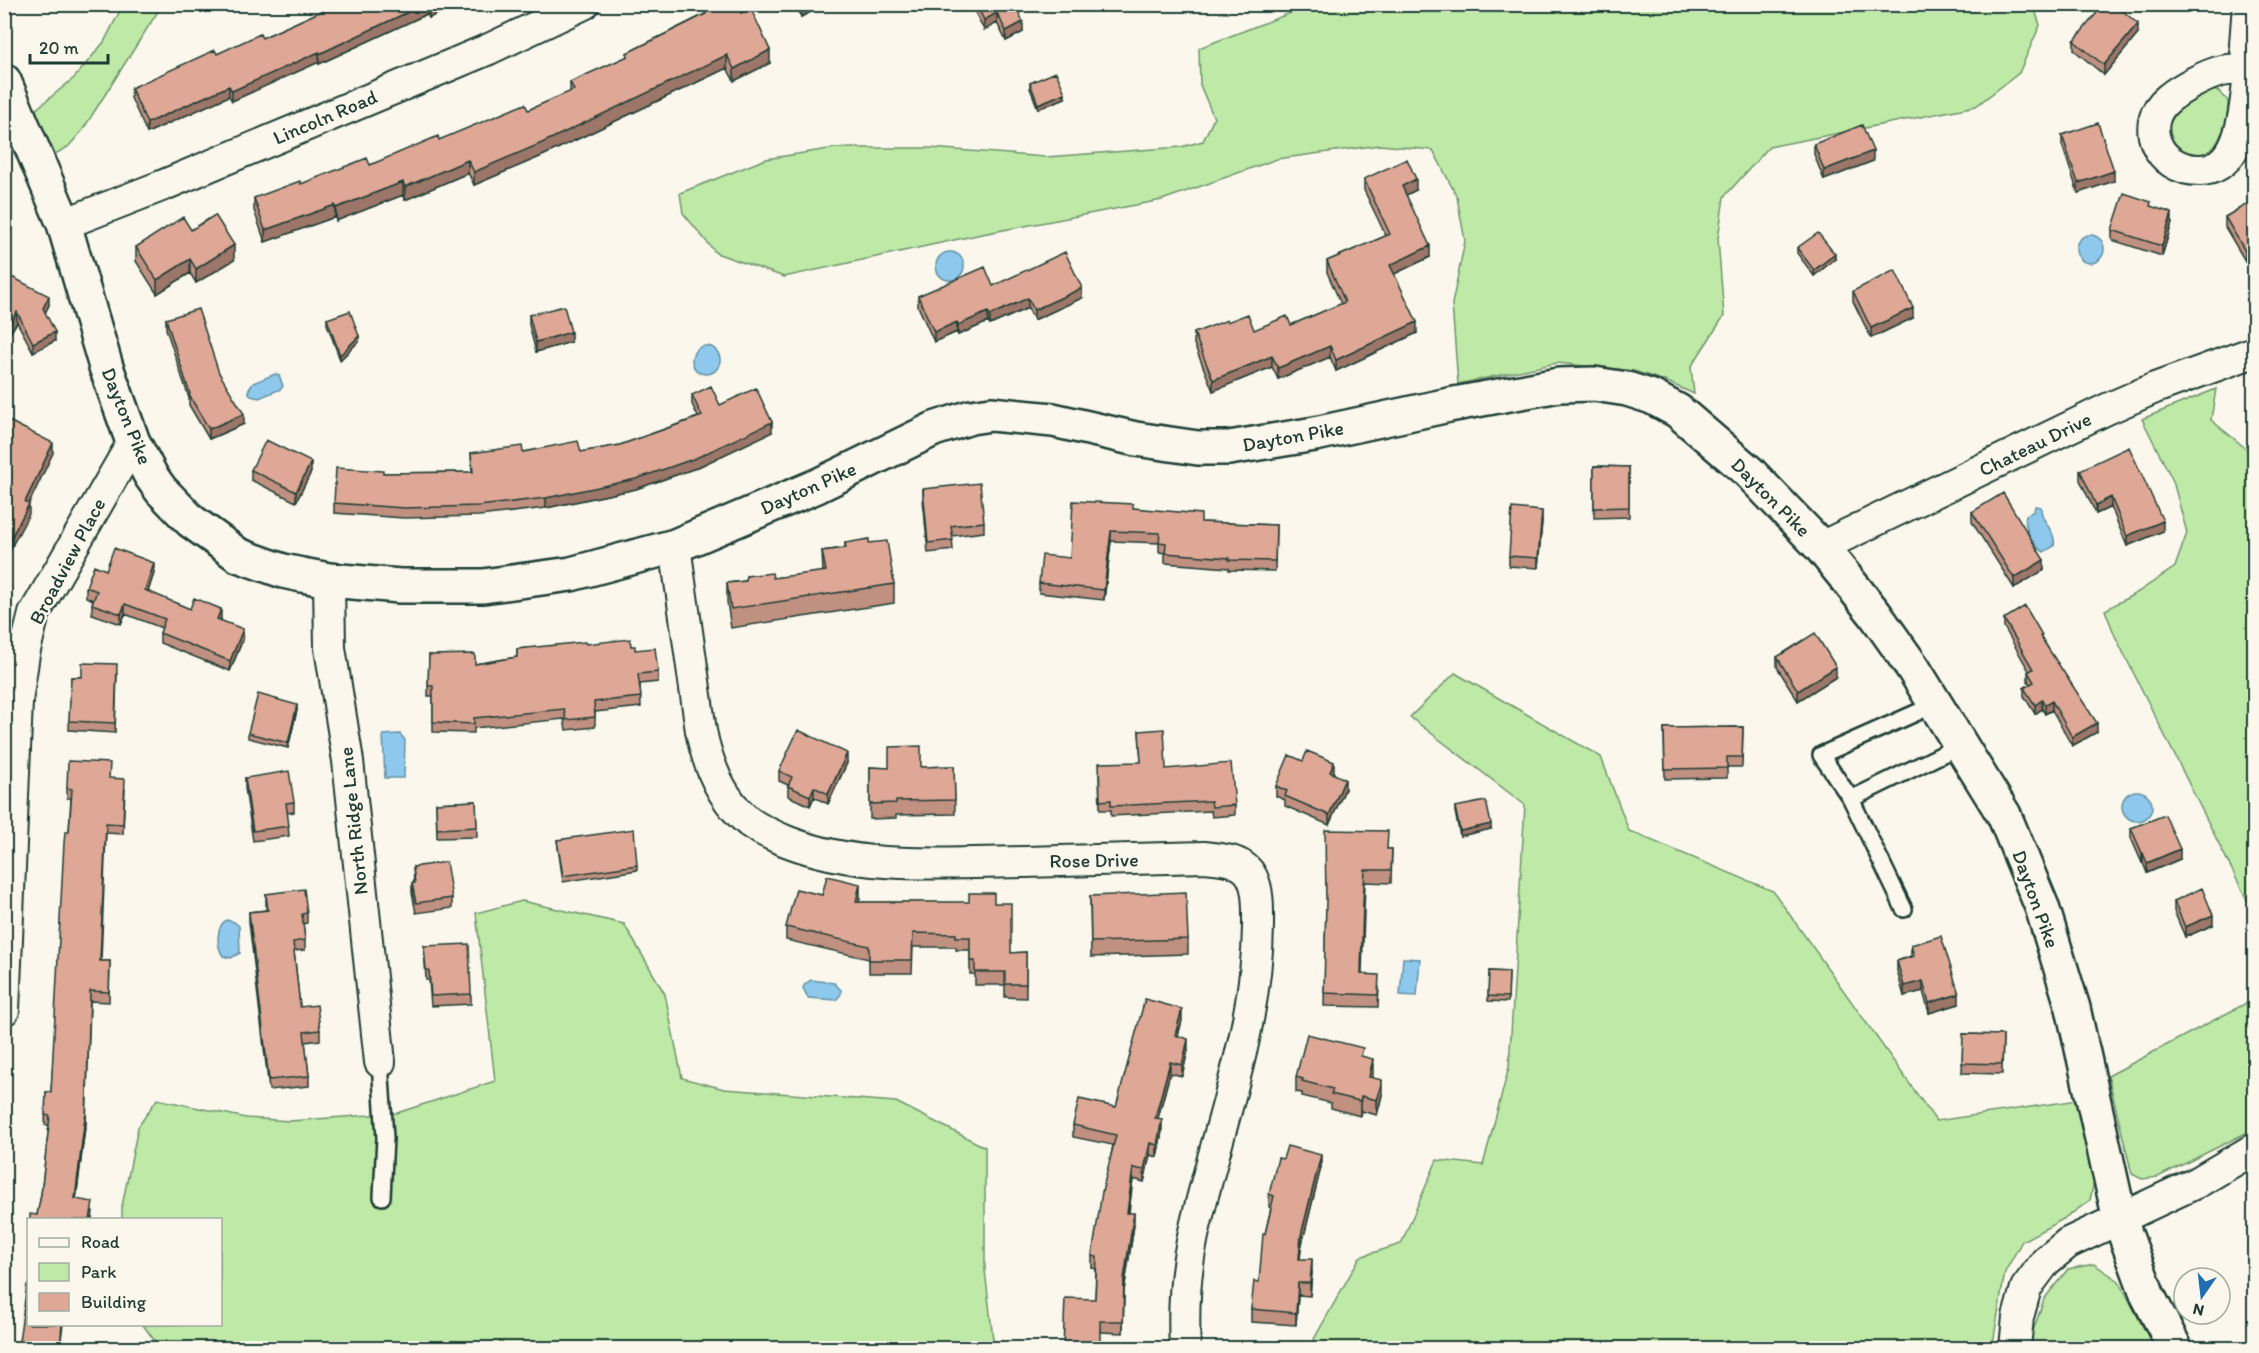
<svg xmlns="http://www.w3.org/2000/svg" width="2259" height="1353" font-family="Itim,sans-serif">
  <rect width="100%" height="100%" fill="#fbf7ec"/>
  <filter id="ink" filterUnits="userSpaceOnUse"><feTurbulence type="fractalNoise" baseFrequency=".0167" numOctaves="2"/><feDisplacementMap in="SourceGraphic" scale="12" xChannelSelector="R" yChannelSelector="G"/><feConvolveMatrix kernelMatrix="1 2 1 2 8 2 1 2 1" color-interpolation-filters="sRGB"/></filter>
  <g filter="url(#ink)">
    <path fill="#bee9a6" stroke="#6e936d" stroke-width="1.5" d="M2033,4L2040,25L2019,73L1976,106L1769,147L1724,197L1718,239L1724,316L1691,367L1694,394L1665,381L1634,371L1557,363L1458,384L1452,304L1465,241L1457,197L1433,150L1380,145L1277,159L1162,200L982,234L784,277L716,253L683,213L680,193L766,159L835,148H930L1046,157L1181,147L1203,141L1214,118L1200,85L1199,48L1301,9L1305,5Z
      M123,5H162L82,131L68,147L55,154L34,111L74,78L104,42Z
      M2210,89L2220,92L2228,101C2229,121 2216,165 2188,155C2182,152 2176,147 2171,144L2167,129L2178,107Z
      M2216,389L2211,420L2254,455V914L2115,636L2105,610L2138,592L2175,567L2187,533L2173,481L2142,419Z
      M1455,673L1601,757L1629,831L1773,891L1936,1121L2078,1100L2094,1182L2090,1200L2067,1217L2022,1241L2005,1272L1993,1343L1994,1348H1309L1360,1257L1401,1244L1437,1160L1483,1165L1509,1067L1525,805L1410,717Z
      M522,901L624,924L665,994L682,1078L724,1089L896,1102L985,1147V1270L994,1348H160L143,1325L220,1324V1220H122V1206L138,1127L157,1099L246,1118L290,1121L397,1113L495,1081L476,913Z
      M2254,999V1129L2158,1177L2142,1179L2132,1174L2108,1076Z
      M2094,1264L2119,1281L2154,1348H2030L2029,1343L2044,1299L2068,1269Z"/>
    <path fill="#8ec9ed" stroke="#6291a3" stroke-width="1.5" d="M2076 249a14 14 0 1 1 28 0a14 14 0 1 1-28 0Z
      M936 266a14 14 0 1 1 28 0a14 14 0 1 1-28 0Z
      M692 360a14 14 0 1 1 28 0a14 14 0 1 1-28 0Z
      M275,374L279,375L283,386L281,389L259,398L251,396L248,391L253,383Z
      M2035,506L2041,507C2040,522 2057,531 2054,546L2044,552C2033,546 2023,527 2026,515L2034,511Z
      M400,734L405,740L404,778H385L383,735Z
      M2122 806a15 15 0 1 1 30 0a15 15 0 1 1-30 0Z
      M226,920L234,922L239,926L240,953L231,958L223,956C216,946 216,927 226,920Z
      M1403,958L1420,959L1417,996L1400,995Z
      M811,980L834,983L841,990V994L836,1000L808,998L803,988L805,984Z"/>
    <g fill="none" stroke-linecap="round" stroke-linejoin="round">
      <defs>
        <path id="lane" d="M1851,799L1961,745
          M1904,909L1851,799L1821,755L1936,704
          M380,1062L385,1138L382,1197"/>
        <path id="street" d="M2248,4L2245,44L2250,69L2254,70
          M2250,69C2246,94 2245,126 2233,149C2226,162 2214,170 2200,170C2157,171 2137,123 2169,98C2181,88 2208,74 2222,71C2231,69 2241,69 2250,69Z
          M64,224L164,185L489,49L584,4
          M675,546L701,731C708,766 721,799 749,822C760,830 774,836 786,841C862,871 945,863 1025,862C1085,860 1144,859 1204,857C1221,859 1243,859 1252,877C1259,891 1258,910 1258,926C1257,1032 1216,1133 1193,1236C1185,1272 1183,1311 1185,1348
          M1821,547L2107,409L2155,388L2254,352
          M329,580L330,648L348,761L380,1062
          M4,1010L17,701L24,654L34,614L133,442
          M2015,1348L2018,1317L2026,1288L2046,1261L2068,1243L2198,1182L2254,1149"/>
        <path id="secondary" d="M4,81L64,224L106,367L133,442L151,476L161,490L191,521L238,555L283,571L302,575L329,580L400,586H483L571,574L675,546L817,486L934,429L971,417L991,414L1053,420L1136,439L1198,448H1229L1315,434L1449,405L1559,385L1594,384L1627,389L1652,397L1678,411L1749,472L1821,547L1875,614L1913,668L2004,815L2042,907L2073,1008L2120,1220L2148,1296L2175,1348"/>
      </defs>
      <use href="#lane" stroke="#1f3d34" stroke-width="20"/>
      <use href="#street" stroke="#1f3d34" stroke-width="34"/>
      <use href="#secondary" stroke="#1f3d34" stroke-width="38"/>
      <use href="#lane" stroke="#fbf7ec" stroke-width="15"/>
      <use href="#street" stroke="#fbf7ec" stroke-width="30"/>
      <use href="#secondary" stroke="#fbf7ec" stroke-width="33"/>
    </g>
    <path fill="#c09081" stroke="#1f3d34" stroke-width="1.5" d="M337,4H457L429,18L427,14L319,64V62L232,101L229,96L147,133L131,98V88L217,54L262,38Z
      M795,4H827L801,17Z
      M971,4H1015L1023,32L1006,41L997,23L984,30Z
      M705,12L770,63L734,81L727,68L542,156L474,185L468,173L405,200L403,195L336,221L335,217L265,242L254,210V198L370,165L439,140L528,110L570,92V82L627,57V53L705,14Z
      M2138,34L2104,75L2074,50V41Z
      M1030,83L1065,98L1038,109L1030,88Z
      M2062,135L2114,181L2078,193L2062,145Z
      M1814,144L1873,161L1824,180L1814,154Z
      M1364,179L1416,190L1406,195L1430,257L1394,274L1417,333L1336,371L1330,357L1278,379L1272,367L1213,391L1194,344V333L1227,322L1254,330L1291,325L1341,304L1327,272V261L1386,236L1364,190Z
      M2254,200L2245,261L2225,227V217Z
      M2151,206L2172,223L2162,256L2112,240V230Z
      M136,247L234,260L196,283L190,273L157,294L136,261Z
      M1797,248L1835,259L1814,276L1797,253Z
      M4,273L49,305L45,313L55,341L33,352L17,322L4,343Z
      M993,286L1082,298L1034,320L1028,308L990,325L988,322L958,335L957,332L934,342L918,306V296Z
      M1853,291L1913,318L1871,338L1853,301Z
      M529,315L571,342L536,352L529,325Z
      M166,319L219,373L244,424L209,439L189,405V398L166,329Z
      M327,319L359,341L340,360L327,324Z
      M692,395L720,405L772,432L696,468L636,489L546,508L479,516L404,518L334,513V503L383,473L472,472L471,453L581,452L620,445L698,417L692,404Z
      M1594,466L1629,467V517L1594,518Z
      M251,470L311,472L296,502L251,480Z
      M2080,470L2163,531L2127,546L2111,507L2096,514L2080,480Z
      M923,489L984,522V532L952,536L953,550L928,553L923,499Z
      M1133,508L1201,522L1276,525L1275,571L1229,570V568L1165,563V553L1159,552V543L1111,541L1104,600L1039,593V583Z
      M1972,512L2044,570L2014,588L1972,522Z
      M1542,521L1538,568L1509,566V556Z
      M845,543H869L894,584V603L731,628L727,602V583L746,581V576L773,578L823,572L822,551L845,548Z
      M106,570L154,573L148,592L190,609L221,619L220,620L243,639L230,671L160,643V633L162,628L125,614L121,624L92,614V604L93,600L86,597V587Z
      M2004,619L2042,638L2097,732L2072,746L2052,710L2045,714L2042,709L2035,714L2024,696V688L2030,684L2028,681V672L2029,671L2004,627Z
      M586,644L631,646L658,672V682L640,684L641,707L595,712V727L566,730L564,719L474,728V733L433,732V696H428L429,655L475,664L517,657V649Z
      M1777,657L1836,677L1798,701L1777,667Z
      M117,674L115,733L69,730L71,677H82Z
      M297,710L288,748L248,738V733Z
      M1743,727L1742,767H1727V778L1665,779L1664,728Z
      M1139,731L1166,769L1235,805V815L1212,817L1211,811L1111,816V810H1100L1099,773L1141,762Z
      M1303,761L1334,772L1333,774L1345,789L1329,825L1285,806V800L1276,796V786Z
      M847,763L828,804L814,797L810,806L788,796V785L779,781V771Z
      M954,766L955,814L896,815V818L870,819V767L889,768Z
      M245,778L294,802V812L287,813L289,836L253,841L245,788Z
      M109,779L125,789L123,834L106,833L101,961H110L109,1002L90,1001V1004L86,1127H85L76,1199L93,1211L92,1220H30L37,1215L41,1195L49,1125H45L46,1092H51L69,832L71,798H67V788Z
      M476,801L477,837L437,838L436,803Z
      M1455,807L1491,829L1460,836L1455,812Z
      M2131,828L2180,859L2147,873L2143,863H2142L2131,838Z
      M557,840L637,865V870L563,882Z
      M1387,849H1392L1391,883L1365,882L1362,974L1379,987L1378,1007L1324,1006L1326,905Z
      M413,867L452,898V908L416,913L412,893V883H414Z
      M266,894L307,913V923L303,924L305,940V950L294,951L300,1007L320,1030V1040L305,1042L309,1076V1086L269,1090L249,922V912L266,910Z
      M822,895L860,897L859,902L994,903L1011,953L1026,952V998L1005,997V985H975V974H970V950H956V947H913L912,973H869V959L786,940V927Z
      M1090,896L1188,939V954L1091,957Z
      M2174,901L2213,925L2185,937L2174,911Z
      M1911,945L1959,1004L1929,1013L1923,991L1904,996L1897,971V961L1911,956Z
      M424,946L471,994V1004L431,1006L429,980H426Z
      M1489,971L1509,972L1508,1002L1488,1001Z
      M1182,1020L1178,1036L1188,1050L1182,1076L1170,1073L1158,1118L1162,1131L1157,1157L1150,1155L1144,1182L1133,1179L1129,1213L1134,1225L1124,1291L1123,1333L1100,1332L1095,1299L1096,1269L1092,1268V1256L1113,1145L1073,1137V1125L1116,1107Z
      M1963,1034L2003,1035L2002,1074L1962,1073Z
      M1363,1057L1373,1074L1372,1078L1382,1095L1377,1115L1361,1111L1360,1116L1331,1108V1103L1302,1096V1093L1296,1092V1077Z
      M1321,1167L1301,1248L1300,1259L1312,1272L1310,1296L1298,1295L1296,1325L1251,1322V1309L1259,1282L1265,1234L1271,1208L1269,1207V1194Z"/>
    <path fill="#9c7669" stroke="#1f3d34" stroke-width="1.5" d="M425,4H427V14L319,64V54Z
      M437,4H457L429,18V8Z
      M801,4H827L801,17Z
      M997,13V23L984,30V20Z
      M1023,22V32L1006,41V31Z
      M2138,24V34L2104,75V65Z
      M770,50V63L734,81V69Z
      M319,52V62L232,101V91Z
      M727,55V68L542,156L474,185V172Z
      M229,86V96L147,133V123Z
      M1065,93V98L1038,109V104Z
      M1873,151V161L1824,180V170Z
      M468,160V173L405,200V187Z
      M2114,171V181L2078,193V183Z
      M1416,179V190L1402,197V186Z
      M403,182V195L336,221V208Z
      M335,205V217L265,242V230Z
      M2172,213V223L2162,256V246Z
      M234,245V260L196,283V269Z
      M1430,246V257L1390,276V265Z
      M2254,246V256L2245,261V251Z
      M1835,254V259L1814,276V270Z
      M190,259V273L157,294V280Z
      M1082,288V298L1034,320V310Z
      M49,296V305L43,317V308Z
      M1028,298V308L990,325V315Z
      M1913,308V318L1871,338V328Z
      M17,312V322L4,343V334Z
      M988,312V322L958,335V325Z
      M957,322V332L934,342V332Z
      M1417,322V333L1336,371V360Z
      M55,332V341L33,352V343Z
      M571,332V342L536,352V342Z
      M359,336V341L340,360V355Z
      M1330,346V357L1278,379V368Z
      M1272,356V367L1213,391V380Z
      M244,414V424L209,439V429Z
      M772,422V432L696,468L636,489L546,508V498Z
      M53,443V453L25,512V502Z
      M311,462V472L296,502V492Z
      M2111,497V507L2096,514V505Z
      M29,504V514L4,561V551Z
      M1542,511V521L1538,568V558Z
      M2163,521V531L2127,546V536Z
      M1111,531V541L1104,600V590Z
      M2044,560V570L2014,588V578Z
      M154,563V573L145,600V590Z
      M125,604V614L121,624V614Z
      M221,609V619L217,629V619Z
      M243,629V639L230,671V661Z
      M1836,667V677L1798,701V691Z
      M2042,700V709L2035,714V705Z
      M2052,701V710L2045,714V705Z
      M297,705V710L288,748V743Z
      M2097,723V732L2072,746V737Z
      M847,753V763L828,804V794Z
      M1334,762V772L1330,782V772Z
      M1345,779V789L1329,825V815Z
      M814,787V797L810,806V796Z
      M1491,824V829L1460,836V831Z
      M2180,849V859L2147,873V863Z
      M2142,853H2143V863H2142Z
      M860,884V897L856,915V902Z
      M2213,915V925L2185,937V927Z
      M1923,981V991L1904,996V986Z
      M1959,994V1004L1929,1013V1003Z
      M1182,1009V1020L1175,1047V1035Z
      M1188,1039V1050L1182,1076V1065Z
      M1373,1059V1074L1369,1091V1077Z
      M1170,1062V1073L1155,1129V1118Z
      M1382,1080V1095L1377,1115V1100Z
      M1361,1096V1111L1360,1116V1101Z
      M85,1117V1127L75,1209V1199Z
      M1162,1119V1131L1157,1157V1145Z
      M1150,1143V1155L1144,1182V1170Z
      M1321,1155V1167L1301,1248L1299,1271L1301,1235Z
      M1133,1168V1179L1127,1224V1213Z
      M1134,1213V1225L1124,1291L1123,1333L1124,1279Z
      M1312,1259V1272L1310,1296V1283Z
      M1298,1283V1295L1296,1325V1313Z
      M62,1324H63L60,1348Z"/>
    <path fill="#dfa896" stroke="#1f3d34" stroke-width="1.5" d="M337,4H425L319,54V52L232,91L229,86L147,123L131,88L215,50L217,54L260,34L262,38Z
      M427,4H437L429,8Z
      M719,4H737L741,13L751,9L770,50L734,69L727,55L542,143L474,172L468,160L405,187L403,182L336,208L335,205L265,230L254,198L300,181L301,184L367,158L370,165L438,136L439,140L525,104L528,110L574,90L570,82L628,56L627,53L706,14L705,12Z
      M976,4H1015L1023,22L1006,31L997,13L984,20Z
      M2104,4H2115L2138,24L2104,65L2074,41Z
      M1056,72L1065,93L1038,104L1030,83Z
      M2098,123L2114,171L2078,183L2062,135Z
      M1862,125L1873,151L1824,170L1814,144Z
      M1407,159L1416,179L1402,186L1430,246L1390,265L1417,322L1336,360L1330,346L1278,368L1272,356L1213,380L1194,333L1227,320V322L1248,314L1254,330L1287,316L1291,325L1345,302L1327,261L1390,234L1364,179Z
      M2124,193L2151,202L2150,206L2172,213L2162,246L2112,230Z
      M2254,200V246L2245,251L2225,217Z
      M215,215L234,245L196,269L190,259L157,280L136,247L183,217L191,230Z
      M1818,233L1835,254L1814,270L1797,248Z
      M1065,252L1082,288L1034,310L1028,298L990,315L988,312L958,325L957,322L934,332L918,296L985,267L993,286Z
      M1895,270L1913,308L1871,328L1853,291Z
      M4,273L49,296L43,308L55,332L33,343L17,312L4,334Z
      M564,306L571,332L536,342L529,315Z
      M198,309L219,373L244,414L209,429L189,395L190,394L166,319Z
      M350,311L359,336L340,355L327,319Z
      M711,386L720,405L756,388L772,422L696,458L636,479L546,498L479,506L404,508L334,503L336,468L383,471V473L473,472L471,453L522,446L523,452L578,441L581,452L620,445L702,416L692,395Z
      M7,420L53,443L25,502L29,504L4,551V425Z
      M266,440L311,462L296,492L251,470Z
      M2129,447L2163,521L2127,536L2111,497L2096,505L2080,470Z
      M1594,466L1629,467V507L1594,508Z
      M980,483L984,522L951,526L953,540L928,543L923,489Z
      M2003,493L2044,560L2014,578L1972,512Z
      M1073,501L1133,504V508L1201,514V522L1276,525L1275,561L1229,560V558L1165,553L1166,543L1159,542L1160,533L1111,531L1104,590L1039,583L1042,555L1070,558Z
      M1512,508L1542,511L1538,558L1509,556Z
      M869,539V543L887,541L894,584L731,609L727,583L746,581V576L772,573L773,578L826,571L822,551L846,548L845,543Z
      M114,548L154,563L145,590L190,609L194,598L221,609L217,619L243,629L230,661L160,633L165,619L125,604L121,614L92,604L97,591L86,587L94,565L106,570Z
      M2025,606L2042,635L2040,636L2097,723L2072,737L2052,701L2045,705L2042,700L2035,705L2024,688L2034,682L2028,672L2033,669L2004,619Z
      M1815,633L1836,667L1798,691L1777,657Z
      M630,639L631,646H635V650L655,648L658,672L638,674L641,697L594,702L595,717L566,720L564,709L474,718V724L433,722V686H428L429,655L475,654V664L517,657V649L585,642L586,644Z
      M82,663L117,664L115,723L69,721L71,677H82Z
      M258,694L297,705L288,743L248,733Z
      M1743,727L1742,757H1727V768L1665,769L1664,728Z
      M1164,729L1166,769L1231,763L1235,805L1212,807L1211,801L1111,806V800L1100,801L1099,763L1141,762L1139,731Z
      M798,730L847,753L828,794L814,787L810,796L788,786L792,777L779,771Z
      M921,746V767L954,766L955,800L896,801V803L870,804V767L889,768V747Z
      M1307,751L1334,762L1330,772L1345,779L1329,815L1285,796L1287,791L1276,786L1289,755L1303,761Z
      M68,761L110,763L109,778L125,779L123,824L106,823L100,961H110L109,992L90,991V994L86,1117H85L75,1199L93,1202L90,1220H30V1214L37,1215L41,1195L50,1116L45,1115L46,1092H51L64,843L65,832H69L72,789L67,788Z
      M289,771L294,802L286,803L289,826L253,831L245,778Z
      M476,801L477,827L437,829L436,803Z
      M1486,801L1491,824L1460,831L1455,807Z
      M2165,815L2180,849L2147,863L2143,853H2142L2131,828Z
      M634,829L637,865L563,876L557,840Z
      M1325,830L1388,831L1387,849H1392L1391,870H1365L1363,901L1361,974L1379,975L1378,995L1324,993L1326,900Z
      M446,862L452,898L416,903L412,883H415L413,867Z
      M827,876L860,884L856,902H969V893H994V903H1011V953L1026,952V984H1005V972H975V961H970V937H956V934L913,933L912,960H869V946L786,927L796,889L822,895Z
      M2202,888L2213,915L2185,927L2174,901Z
      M304,889L307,913L302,914L305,940L293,942L300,1007L317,1005L320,1030L304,1032L309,1076L269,1080L249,912L268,910L266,894Z
      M1186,892L1188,939L1091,942L1090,896Z
      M1941,936L1959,994L1929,1003L1923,981L1904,986L1897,961L1914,956L1911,945Z
      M469,944L471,994L431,996L429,970H426L424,946Z
      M1489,971L1509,972L1508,997L1488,996Z
      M1145,999L1182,1009L1175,1035L1188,1039L1182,1065L1170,1062L1155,1118L1162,1119L1157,1145L1150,1143L1144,1170L1133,1168L1127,1213H1134L1124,1279L1123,1321H1100V1348H1063L1065,1298L1095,1299L1097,1257L1092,1256L1102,1192L1116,1135L1073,1125L1079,1099L1116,1107Z
      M1307,1034L1363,1048L1361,1056L1373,1059L1369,1077L1382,1080L1377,1100L1361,1096L1360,1101L1331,1094L1333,1089L1302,1081L1303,1079L1296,1077Z
      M1963,1034L2003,1035L2002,1064L1962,1063Z
      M1287,1146L1321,1155L1301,1235L1299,1259H1312L1310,1283H1298L1296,1313L1251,1309L1254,1281L1259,1282L1263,1234H1265L1274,1196L1269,1194L1278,1158L1283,1159Z
      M27,1285H28V1324H62L60,1348H18Z"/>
  </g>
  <g text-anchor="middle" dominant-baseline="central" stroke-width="5" stroke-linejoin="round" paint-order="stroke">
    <g font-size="20" fill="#1f3d34" stroke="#fbf7ec">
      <text transform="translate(325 117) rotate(-23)">Lincoln Road</text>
      <text transform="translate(127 416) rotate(68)">Dayton Pike</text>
      <text transform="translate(1293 436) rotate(-10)">Dayton Pike</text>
      <text transform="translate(2035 444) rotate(-26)">Chateau Drive</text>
      <text transform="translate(808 488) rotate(-24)">Dayton Pike</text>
      <text transform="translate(1771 497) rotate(45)">Dayton Pike</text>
      <text transform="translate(67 561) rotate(-62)">Broadview Place</text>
      <text transform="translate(353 821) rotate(-96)">North Ridge Lane</text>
      <text transform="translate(1094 860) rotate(-1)">Rose Drive</text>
      <text transform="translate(2036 899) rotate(70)">Dayton Pike</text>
    </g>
  </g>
  <rect width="2259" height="1353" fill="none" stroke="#fbf7ec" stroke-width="24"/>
  <rect x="12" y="12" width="2235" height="1329" fill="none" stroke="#1f3d34" stroke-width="2" filter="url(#ink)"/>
  <rect x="27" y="1218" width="195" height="108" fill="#fbf7ec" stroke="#a3ada2" stroke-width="1.5"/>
  <rect x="39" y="1238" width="30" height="9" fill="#fbf7ec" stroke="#a3ada2" stroke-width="1.5"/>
  <text x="81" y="1248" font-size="18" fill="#1f3d34">Road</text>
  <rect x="39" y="1263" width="30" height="18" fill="#bee9a6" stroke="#a3ada2" stroke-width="1.5"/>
  <text x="81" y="1278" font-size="18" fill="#1f3d34">Park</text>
  <rect x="39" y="1293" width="30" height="18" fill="#dfa896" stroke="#a3ada2" stroke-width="1.5"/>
  <text x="81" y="1308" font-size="18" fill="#1f3d34">Building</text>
  <g transform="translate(2202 1296) rotate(194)"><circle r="28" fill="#fbf7ec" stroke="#a3ada2" stroke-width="1.5"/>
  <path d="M0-4.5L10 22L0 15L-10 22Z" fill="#1f6fb2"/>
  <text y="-9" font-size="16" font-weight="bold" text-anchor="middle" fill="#1f3d34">N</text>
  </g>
  <path d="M30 54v9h78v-9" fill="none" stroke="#1f3d34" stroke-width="3"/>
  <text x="39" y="54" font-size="18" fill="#1f3d34" stroke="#fbf7ec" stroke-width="4.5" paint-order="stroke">20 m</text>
</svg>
